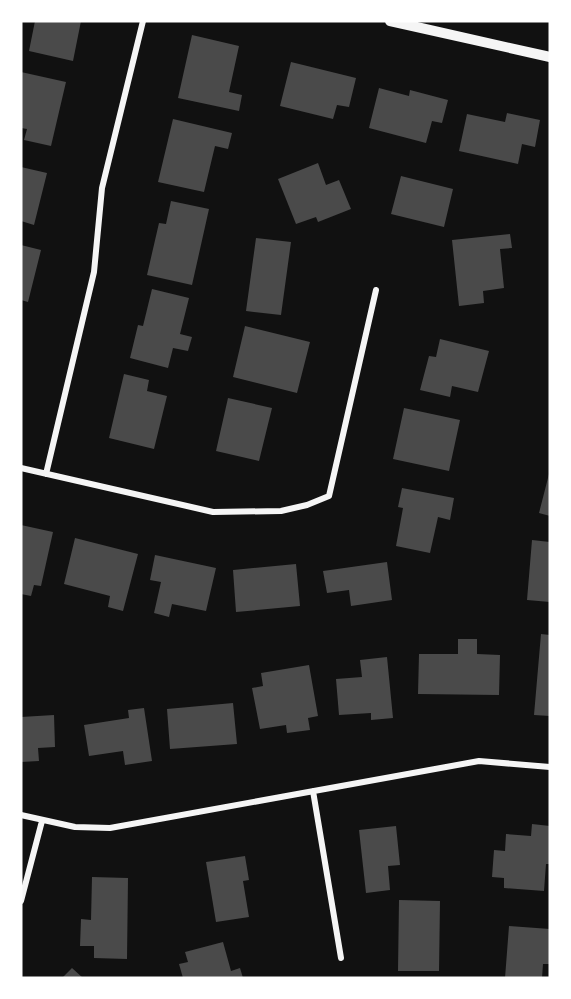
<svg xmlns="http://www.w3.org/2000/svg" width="571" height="999" font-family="'Sofia Sans Condensed',sans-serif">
  <rect width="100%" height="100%" fill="#111"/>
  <path fill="#4a4a4a" d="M35,21H81L73,61L29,51Z
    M192,35L239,46L229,92L242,95L239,111L178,98Z
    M291,62L356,78L349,107L337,105L333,119L280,106Z
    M21,72L66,82L51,146L24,140L27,129L21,128Z
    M379,88L409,96L410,90L448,100L442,123L432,121L426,143L369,128Z
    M507,113L540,120L535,147L522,144L518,164L459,151L467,114L505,122Z
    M173,119L232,133L228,149L215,146L204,192L158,182Z
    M318,163L326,185L339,180L351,209L318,222L316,217L296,224L278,179Z
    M21,167L47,173L34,225L21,221Z
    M401,176L453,189L444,227L391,214Z
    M171,201L209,209L192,285L147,275L159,223L166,224Z
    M510,234L512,248L500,249L504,288L483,291L484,303L459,306L452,240Z
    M256,238L291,242L281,315L246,311Z
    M21,245L41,250L28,302L21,300Z
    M152,289L189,298L180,334L192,337L188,351L173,348L168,368L130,358L138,325L143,326Z
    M245,326L310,342L297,393L233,377Z
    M440,339L489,351L478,392L452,386L450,397L420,390L429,356L436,357Z
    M124,374L149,380L147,391L167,396L154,449L109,438Z
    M228,398L272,408L259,461L216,451Z
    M404,408L460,420L449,471L393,459Z
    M549,474H550V516L539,513Z
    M402,488L454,498L450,520L438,517L430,553L396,546L403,508L398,507Z
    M21,525L53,532L41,586L34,585L31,596L21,594Z
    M75,538L138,554L123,611L108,607L110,596L64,584Z
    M532,540L550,542V602L527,600Z
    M155,555L216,568L206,611L172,604L169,617L154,613L161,582L150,580Z
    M387,562L392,600L351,606L349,590L327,593L323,571Z
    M296,564L300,606L236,612L233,570Z
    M541,634L550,635V716L534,715Z
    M458,639H477V654L500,655L499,695L418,694L419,654H458Z
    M387,657L393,718L371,720V713L339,715L336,679L362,677L360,660Z
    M309,665L318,716L308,718L310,730L287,733L286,725L260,729L252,688L263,686L261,673Z
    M233,703L237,744L170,749L167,709Z
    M144,708L152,761L125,765L123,751L89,756L84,725L129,718L128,710Z
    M54,715L55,747L38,748L39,761L21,762V717Z
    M532,824L550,826V864H546L544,891L504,888V878L492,877L494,850L505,851L506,834L531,836Z
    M396,826L400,865L388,866L390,890L366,893L359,830Z
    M245,856L249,880L243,881L249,917L216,922L206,862Z
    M92,877L128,878L127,959L94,958V946H80L81,919L91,920Z
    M399,900L440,901L439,971H398Z
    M509,926L550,929V964H543L542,978H505Z
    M223,942L231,971L240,968L243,978H183L179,964L188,962L185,952Z
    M72,968L83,978H62Z"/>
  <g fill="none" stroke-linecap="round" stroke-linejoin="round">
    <path stroke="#f5f5f5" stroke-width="6" d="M21,468L213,512L281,511L307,505L329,496L376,290
      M46,474L94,272L102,188L143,21
      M313,791L341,958
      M21,815L75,827L110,828L479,761L550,767
      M21,901L42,821"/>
    <path stroke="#f5f5f5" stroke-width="10" d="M390,21L550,57"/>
  </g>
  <rect width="571" height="999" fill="none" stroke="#ffffff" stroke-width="45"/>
</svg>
